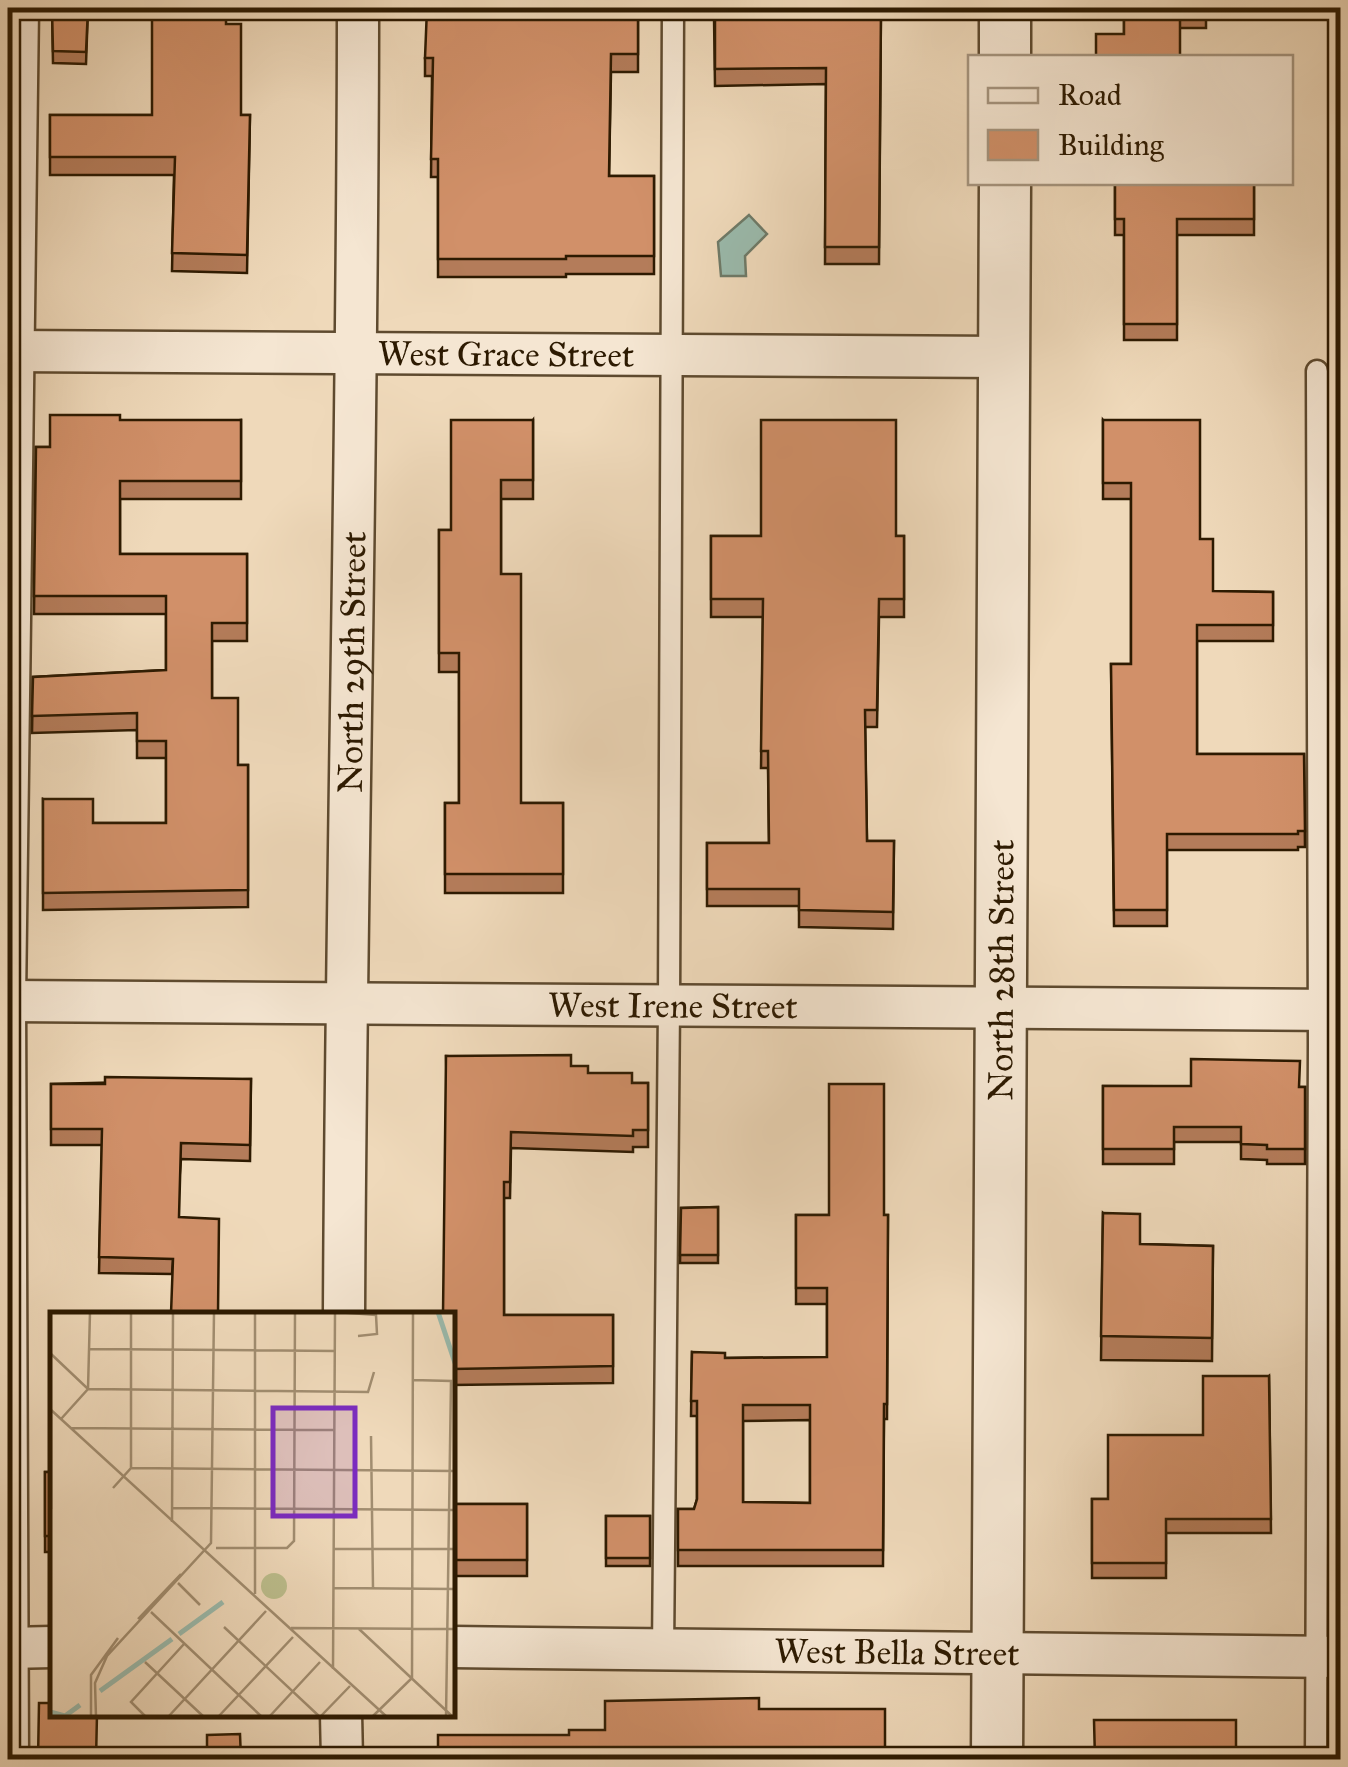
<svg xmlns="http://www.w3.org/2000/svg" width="1348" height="1767" font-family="'IM FELL Great Primer',serif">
  <rect width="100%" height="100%" fill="#efd9ba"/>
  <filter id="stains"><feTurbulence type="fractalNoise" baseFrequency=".002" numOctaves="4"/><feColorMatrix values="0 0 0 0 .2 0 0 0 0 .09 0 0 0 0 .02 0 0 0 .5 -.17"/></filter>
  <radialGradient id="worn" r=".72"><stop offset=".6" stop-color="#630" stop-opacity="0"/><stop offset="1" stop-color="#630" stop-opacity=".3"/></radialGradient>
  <path fill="#9abaac" stroke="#6e7a68" stroke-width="2.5" d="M749,215L767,234L745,256L746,276H721L718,242Z"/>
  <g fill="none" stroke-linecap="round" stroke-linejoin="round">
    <defs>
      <path id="service" d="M663,1652L669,1006L673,8
        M18,1760L15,1001L28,8
        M1316,1760L1319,1044L1317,371"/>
      <g id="minor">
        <path id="s1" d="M8,351L1004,357"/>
        <path id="s2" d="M8,1001L1340,1010"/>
        <path id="s3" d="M344,1314C346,879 358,443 358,8"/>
        <path id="s4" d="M452,1647L1340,1657"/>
        <path d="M8,1648L52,1647"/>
        <path d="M341,1714L342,1760"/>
      </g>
      <g id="tertiary">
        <path d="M1005,58V8"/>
        <path id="s5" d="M997,1760L1005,182"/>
      </g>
    </defs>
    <use href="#service" stroke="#5e4a2f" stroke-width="25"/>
    <use href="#minor" stroke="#5e4a2f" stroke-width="45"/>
    <use href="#tertiary" stroke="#5e4a2f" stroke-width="55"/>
    <use href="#service" stroke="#f5e6d2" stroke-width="20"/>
    <use href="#minor" stroke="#f5e6d2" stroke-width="40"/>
    <use href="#tertiary" stroke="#f5e6d2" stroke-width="50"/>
  </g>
  <path fill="#b47c5a" stroke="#2d1a01" stroke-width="2.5" fill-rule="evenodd" d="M52,8H88L86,64L53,63Z
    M638,8V72H611L609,176H654V274H566V277H438V177H431L432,76H425V58Z
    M710,8H881L879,264H825L826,84L715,86L714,17H710Z
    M1124,8H1206V28H1180L1124,34Z
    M1305,8H1340V10H1305Z
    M226,24L241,115H250L247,273L172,271L174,175H50V115H152Z
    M1115,182H1254V235H1177V340H1124V235H1115Z
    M241,420V499H120V554H247V641H212V698L238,765H248V907L43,910V799L93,823H166V758H137V730L32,733L33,677L166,670V614H34L36,447H50Z
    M533,420V499H501V574L521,803H563V893H445V803H459V672H439V530H451Z
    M1103,420L1200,539L1213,591L1273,592V641H1197V754H1304L1305,847H1298V850H1167V926H1114L1111,664H1131V499H1103Z
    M711,536H904V617H879L877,727H865L867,841H894L893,929L799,927V906H707V843H769L768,768H761L763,617H711Z
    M1332,746H1340V848L1332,847Z
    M446,1056L571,1066L588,1073L632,1083H648V1147H633V1152L511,1148L510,1198H504V1315H613V1383L452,1385V1314Z
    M251,1079L250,1161L181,1159L172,1274L99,1273L102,1145H51V1084Z
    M1103,1086L1305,1087V1164H1267V1160L1241,1159V1142H1174V1164H1103Z
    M1332,1086H1340V1164H1332Z
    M718,1207V1263H680L681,1208Z
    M1103,1213L1140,1244L1213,1246L1212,1361L1101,1360Z
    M796,1215H888L887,1419H884L883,1566H678V1509H694L697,1499V1416H691L692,1352L725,1358L827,1357V1304H796ZM810,1420V1503L743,1502V1421Z
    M1269,1376L1271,1533H1166V1578H1092V1499H1108L1203,1435Z
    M45,1472H52V1552H45Z
    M1331,1492H1340V1580H1330Z
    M452,1504H527V1576H452Z
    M606,1516H650V1566H606Z"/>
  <path fill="#d19069" stroke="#2d1a01" stroke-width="2.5" fill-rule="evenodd" d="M52,8H88L86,52L53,51Z
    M152,8H226V24H241V115H250L247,255L172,253L175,157H50V115H152Z
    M427,8H638V54H611L609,176H654V256H566V259H438V159H431L433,58H425Z
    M715,8H881L879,247H825L826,68L715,69Z
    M1124,8H1206V11H1180V58H1096V34H1124Z
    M1115,182H1254V219H1177V324H1124V219H1115Z
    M50,415H120V420H241V481H120V554H247V623H212V698H238V765H248V890L43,893V799H93V823H166V741H137V713L32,716L33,677L166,670V596H34L36,447H50Z
    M451,420H533V480H501V574H521V803H563V874H445V803H459V653H439V530H451Z
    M761,420H896V536H904V599H879L877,710H865L867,841H894L893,912L799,910V889H707V843H769L768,751H761L763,599H711V536H761Z
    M1103,420H1200V539H1213V591L1273,592V625H1197V754H1304L1305,831H1298V834H1167V910H1114L1111,664H1131V483H1103Z
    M1332,746H1340V824H1332Z
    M571,1055V1066H588V1073H632V1083H648V1130H633V1136L511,1132L510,1182H504V1315H613V1366L452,1369V1314H443L446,1056Z
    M1191,1059L1300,1061L1299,1087H1305V1149H1267V1145L1241,1144V1127H1174V1149H1103V1086H1191Z
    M105,1077L251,1079L250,1145L181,1143L179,1217L219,1219L218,1314H171L173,1259L99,1257L102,1129H51V1084H105Z
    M829,1084H884V1215H888L887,1404H884L883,1550H678V1509H694L697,1499V1401H691L692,1352L725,1353V1358L827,1357V1288H796V1215H829ZM743,1405H810V1503L743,1502Z
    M1332,1086H1340V1147H1332Z
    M718,1207V1255H680L681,1208Z
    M1103,1213L1140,1214V1244L1213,1246L1212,1338L1101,1336Z
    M1203,1376H1269L1271,1519H1166V1563H1092V1499H1108V1435H1203Z
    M45,1472H52V1536H45Z
    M1331,1492H1340V1565H1330Z
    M452,1504H527V1560H452Z
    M606,1516H650V1558H606Z
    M759,1698V1709H885V1760H438V1735H569V1730H605V1701Z
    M39,1703H52V1714H97L96,1760H38Z
    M1094,1720H1236V1760H1095Z
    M240,1734L241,1760H207V1735Z"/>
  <g text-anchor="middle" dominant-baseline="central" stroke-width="9" stroke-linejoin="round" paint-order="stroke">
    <g font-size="35" fill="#2d1a01" stroke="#f5e6d2">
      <text stroke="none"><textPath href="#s1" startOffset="498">West Grace Street</textPath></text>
      <text stroke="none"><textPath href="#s3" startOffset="652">North 29th Street</textPath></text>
      <text stroke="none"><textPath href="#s5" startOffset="790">North 28th Street</textPath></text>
      <text stroke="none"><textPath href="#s2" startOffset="665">West Irene Street</textPath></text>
      <text stroke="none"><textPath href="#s4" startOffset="445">West Bella Street</textPath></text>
    </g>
  </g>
  <g transform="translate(50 1312)">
    <rect width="405" height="405" fill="#efd9ba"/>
    <path d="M211 274a13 13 0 1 1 26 0a13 13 0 1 1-26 0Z" fill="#bcbe8d"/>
    <path fill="none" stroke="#9abaac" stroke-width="5" d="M388,0L405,51M129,322L173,290M50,379L122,327M0,400L15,404L30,393"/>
    <path fill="none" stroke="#a18d70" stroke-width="2.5" d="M205,0V282M286,0L326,3L327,22L308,24M40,37L285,39M0,41L38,77L318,80L324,60M363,68L401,69L396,405M0,97L337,405M11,107L38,77L40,0M21,116L284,118M321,124L323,276M81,156L404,159M63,176L81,156V0M122,196L404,198M1,197V100M122,210L123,0M166,236H237L244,229L245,0M283,237H404M128,271L150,293M284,276L404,277M101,300L212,405M88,307L131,262M174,315L270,405M241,316L404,317M309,317L403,405M95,350L154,405M283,357L285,0M41,405V363L68,326M46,405L45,371L57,344L161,231L164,0M96,405L81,390L134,332M118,405L216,299M168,405L243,325M219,405L270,350M270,405L300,374M322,405L362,366L363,0"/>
    <path fill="#7b2cbf" fill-opacity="0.15" stroke="#7b2cbf" stroke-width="5" d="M223,96H305V204H223Z"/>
    <rect width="405" height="405" fill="none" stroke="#2d1a01" stroke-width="5"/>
  </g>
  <rect width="1348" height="1767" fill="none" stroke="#efd9ba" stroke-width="40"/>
  <rect x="10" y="10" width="1328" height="1747" fill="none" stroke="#2d1a01" stroke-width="5"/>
  <rect x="20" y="20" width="1308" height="1727" fill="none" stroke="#2d1a01" stroke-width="2.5"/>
  <rect x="968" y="55" width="325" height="130" fill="#f5e6d2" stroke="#a5947e" stroke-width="2.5"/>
  <rect x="988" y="88" width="50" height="15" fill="#f5e6d2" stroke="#a5947e" stroke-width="2.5"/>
  <text x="1058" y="105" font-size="30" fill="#2d1a01">Road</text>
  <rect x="988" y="130" width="50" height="30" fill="#d19069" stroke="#a5947e" stroke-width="2.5"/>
  <text x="1058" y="155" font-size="30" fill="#2d1a01">Building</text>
  <rect width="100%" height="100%" filter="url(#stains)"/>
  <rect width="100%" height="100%" fill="url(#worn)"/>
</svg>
